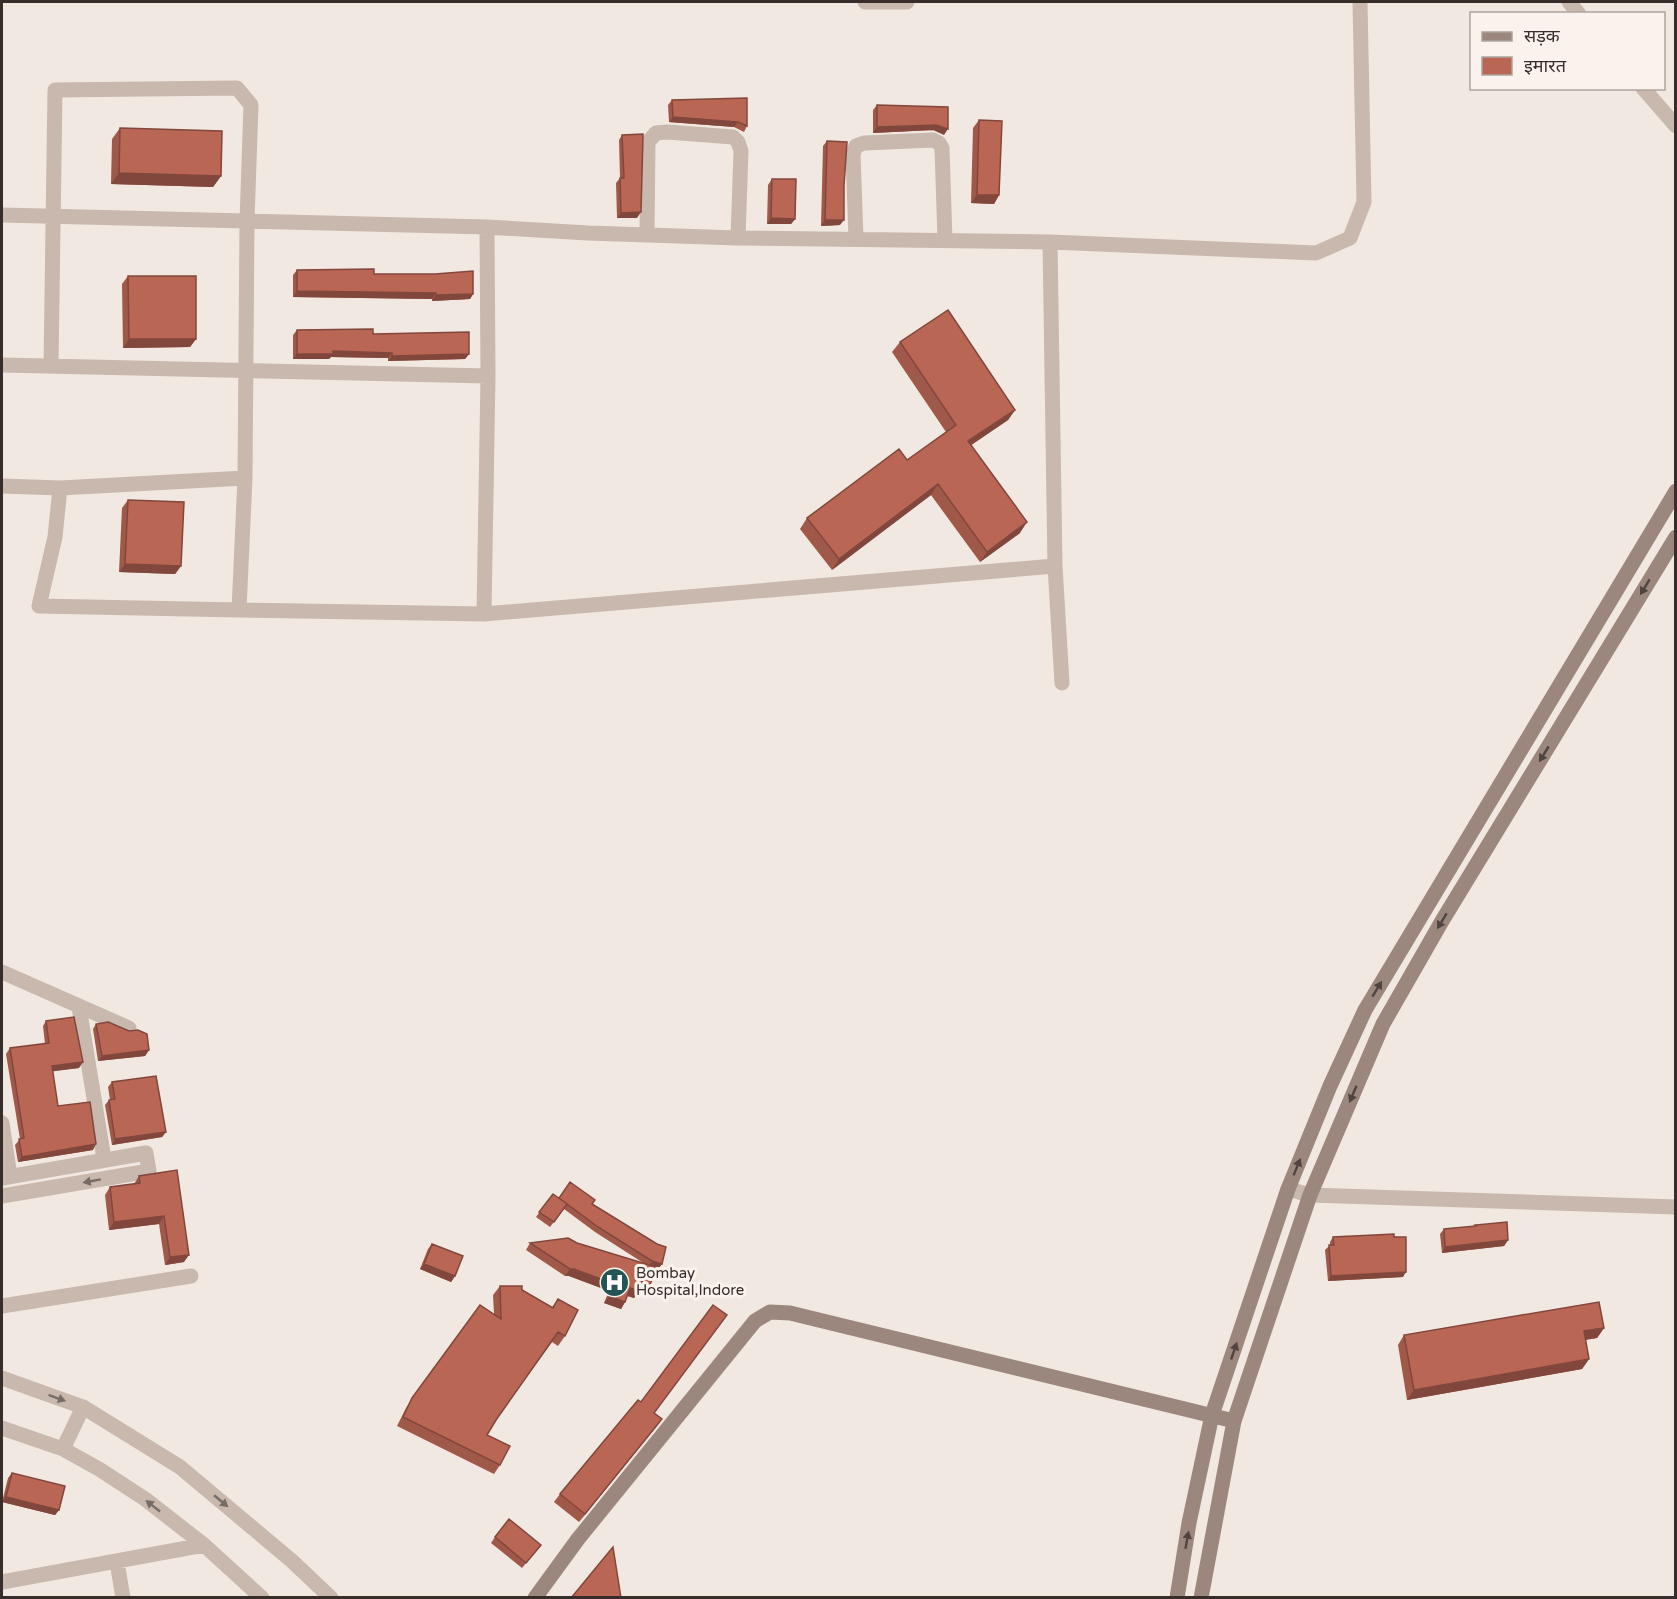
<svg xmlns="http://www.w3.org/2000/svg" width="1677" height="1599" font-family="'Varela Round','Noto Sans Devanagari',sans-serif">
  <rect width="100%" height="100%" fill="#f1e8e1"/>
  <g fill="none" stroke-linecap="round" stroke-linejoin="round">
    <path stroke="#c8b8ad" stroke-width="15" d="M865,2H907
      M1569,2L1579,14
      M1643,88L1676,126
      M2,215L487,227L588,233L738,238L1050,242L1316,253L1350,238L1364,202L1360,2
      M647,234L648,142L656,133L667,132L733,137L738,142L741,151L738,238
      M856,238L853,154L856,146L864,143L933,140L939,143L942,148L945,240
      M1050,242L1055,566L1062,683
      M2,365L488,376L487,227
      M51,366L55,90L237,88L251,105L247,221L245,478L239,610L39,606L55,537L60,488L245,478
      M2,486L60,488
      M239,610L484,614L1055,566
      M484,614L488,376
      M2,972L129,1028
      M79,1007L104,1159
      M2,1123L10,1176
      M2,1178L146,1153L149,1171L2,1196
      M1288,1189L1310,1195L1676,1207
      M2,1306L191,1276
      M2,1378L83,1407L180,1467L292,1561L331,1598
      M2,1428L63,1449L99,1469L145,1499L204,1545L262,1598
      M63,1449L83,1407
      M117,1562L123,1598
      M2,1582L204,1545"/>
    <path stroke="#9c877f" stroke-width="15" d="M535,1598L578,1539L755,1321L770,1312L790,1313L1234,1421
      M1177,1598L1189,1523L1212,1415L1288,1189L1330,1086L1365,1010L1676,491
      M1201,1598L1234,1421L1310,1195L1383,1024L1442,921L1676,537"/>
  </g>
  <path fill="#a05849" d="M747,98V126L744,132L734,127L669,122L668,105L672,100Z
    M877,105L944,135L933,130L873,133V110Z
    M979,120L999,195L994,204L971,203L973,128Z
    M120,128L221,176L213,187L111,184L112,139Z
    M622,135L637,218H617L616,183L620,178L619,140Z
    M827,141L844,186L840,225L821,226L823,146Z
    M772,179L795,219L791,224H767L768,185Z
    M297,270L374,274L473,294L470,299L432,301V299L293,297V275Z
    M128,276L196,339L190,347L123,348L122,284Z
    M297,330L373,334L469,354L465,359L388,361V358L331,357L329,359H293V335Z
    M900,342L1015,410L1008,420L971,445L1020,533L980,562L931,495L832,570L800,529L807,518L907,460L946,432L892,352Z
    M128,500L181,566L175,574L119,572L122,508Z
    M46,1021L79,1068L52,1071L58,1106L93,1150L18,1162L15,1145L20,1139L6,1054L10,1048L45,1044L43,1026Z
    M96,1024L149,1050L145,1056L98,1061L93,1029Z
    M112,1082L166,1132L162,1137L112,1145L105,1105L109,1100H110L108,1087Z
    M177,1170L184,1262L165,1265L159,1224L109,1230L105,1195L110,1187L134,1184L139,1176Z
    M553,1194L559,1198L592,1204L662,1264L658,1269L655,1268L645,1292L639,1290L634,1298L627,1296L625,1302L621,1309L604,1303L609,1291L569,1276H565L526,1250L530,1243H577L645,1264L595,1232L564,1209L550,1227L536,1217Z
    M1475,1225L1508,1240L1504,1246L1442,1253L1440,1234L1444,1229L1474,1226Z
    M1333,1237L1403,1277L1328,1281L1325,1250L1330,1245V1242Z
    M432,1244L455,1276L451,1282L420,1269L428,1249Z
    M500,1286L522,1290L552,1307L558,1299L565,1336L558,1346L552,1342L496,1420L487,1435L500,1465L494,1474L397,1426L406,1408L480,1305L494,1314L493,1295Z
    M1604,1328L1597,1338L1585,1340L1589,1359L1582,1369L1407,1400L1398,1345L1404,1335Z
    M654,1413L656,1427L579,1522L554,1502L560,1494Z
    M12,1473L59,1510L55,1515L2,1502L8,1478Z
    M495,1537L537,1550L522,1568L491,1543Z"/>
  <path fill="#82473c" d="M673,117L738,122L734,127L669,122Z
    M936,125L948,129L944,135L933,130L873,133L877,127Z
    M119,173L221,176L213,187L111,184Z
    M977,195H999L994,204L971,203Z
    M641,212L637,218H617L621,213Z
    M771,218L795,219L791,224H767Z
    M825,220H844L840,225L821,226Z
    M297,291L436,293L432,299L293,297Z
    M473,294L470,299L432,301L436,295Z
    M129,339H196L190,347L123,348Z
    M333,351L392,353L388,358L331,357L329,359H293L297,354Z
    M469,354L465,359L388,361L392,356Z
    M1015,410L1008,420L961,452L968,441Z
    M938,484L931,495L832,570L839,559Z
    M1027,522L1020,533L980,562L987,552Z
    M125,564L181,566L175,574L119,572Z
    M149,1050L145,1056L98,1061L102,1056Z
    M83,1062L79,1068L48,1072L52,1066Z
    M166,1132L162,1137L112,1145L115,1139Z
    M96,1144L93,1150L18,1162L22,1157Z
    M164,1216L159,1224L109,1230L114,1222Z
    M1508,1240L1504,1246L1442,1253L1445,1247Z
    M189,1255L184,1262L165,1265L170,1257Z
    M652,1261L662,1264L658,1269L649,1266Z
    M424,1264L455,1276L451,1282L420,1269Z
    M570,1269H574L614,1284L609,1291L569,1276H565Z
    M1406,1272L1403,1277L1328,1281L1331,1276Z
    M642,1282L650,1285L645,1292L637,1289Z
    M630,1288L639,1291L634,1298L625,1295Z
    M609,1296L625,1302L621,1309L604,1303Z
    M1604,1328L1597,1338L1577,1341L1584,1331Z
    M1589,1359L1582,1369L1407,1400L1414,1390Z
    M662,1419L656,1427L579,1522L585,1514Z
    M6,1497L59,1510L55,1515L2,1502Z"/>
  <path fill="#ba6655" stroke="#82473c" stroke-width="1.5" d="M747,98V126L738,122L673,117L672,100Z
    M877,105L948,107V129L936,125L877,127Z
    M979,120L1002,121L999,195H977Z
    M120,128L222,131L221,176L119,173Z
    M643,134L641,212L621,213L620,178H624L622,135Z
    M827,141L847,142L844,186V220H825Z
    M772,179H796L795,219L771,218Z
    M374,269V274H435L473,271V294L436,295V293L297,291V270Z
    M128,276H196V339H129Z
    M948,310L1015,410L968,441L1027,522L987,552L938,484L839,559L807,518L899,449L907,460L956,425L900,342Z
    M373,329V334L469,332V354L392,356V353L333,351V354H297V330Z
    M128,500L184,502L181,566L125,564Z
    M74,1017L83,1062L52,1066L58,1106L90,1102L96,1144L22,1157L19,1139L24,1138L10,1048L49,1043L46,1021Z
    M108,1022L129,1031L138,1030L147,1034L149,1050L102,1056L96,1024Z
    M156,1076L166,1132L115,1139L109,1100L115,1099L112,1082Z
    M177,1170L189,1255L170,1257L164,1216L114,1222L110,1187L140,1183L139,1176Z
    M570,1182L595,1200L592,1204L657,1244L666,1247L662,1264L652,1261L598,1227L559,1198Z
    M553,1194L567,1204L554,1222L539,1212Z
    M1507,1222L1508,1240L1445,1247L1444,1229L1476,1226L1475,1225Z
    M1394,1234V1237H1406V1272L1331,1276L1329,1245H1334L1333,1237Z
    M568,1238L577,1243L656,1267L650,1285L642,1282L639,1291L630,1288L625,1302L609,1296L614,1284L574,1269H570L530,1243Z
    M432,1244L463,1256L455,1276L424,1264Z
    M500,1286H522V1290L553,1308L558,1299L578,1310L565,1336L558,1332L496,1420L487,1435L510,1446L500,1465L403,1417L412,1398L480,1305L501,1319Z
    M1599,1302L1604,1328L1584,1331L1589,1359L1414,1390L1404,1335Z
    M713,1305L727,1315L654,1413L662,1419L585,1514L560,1494L638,1400L641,1402Z
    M12,1473L65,1486L59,1510L6,1497Z
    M509,1519L541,1545L526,1563L495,1537Z
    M613,1547L621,1598H571Z"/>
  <defs><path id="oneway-solid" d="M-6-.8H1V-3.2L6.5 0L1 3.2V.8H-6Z" transform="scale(1.5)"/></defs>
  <g fill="#504440">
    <use href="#oneway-solid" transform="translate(1645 587) rotate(121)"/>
    <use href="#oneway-solid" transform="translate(1544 754) rotate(121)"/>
    <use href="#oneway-solid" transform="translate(1442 921) rotate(121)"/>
    <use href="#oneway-solid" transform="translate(1377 989) rotate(-59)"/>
    <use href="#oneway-solid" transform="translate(1353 1094) rotate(113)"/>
    <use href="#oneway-solid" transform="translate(1297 1167) rotate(-68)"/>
    <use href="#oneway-solid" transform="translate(1234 1351) rotate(-71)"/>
    <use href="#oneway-solid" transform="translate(1187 1540) rotate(-80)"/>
  </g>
  <g fill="#786c66">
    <use href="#oneway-solid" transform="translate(92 1181) rotate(170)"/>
    <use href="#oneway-solid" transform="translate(57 1398) rotate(20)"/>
    <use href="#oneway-solid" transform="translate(221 1501) rotate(40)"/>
    <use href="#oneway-solid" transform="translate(153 1506) rotate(-142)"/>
  </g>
  <defs>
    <symbol id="hospital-disc" viewBox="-11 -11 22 22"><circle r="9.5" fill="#245555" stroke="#f9f2ed"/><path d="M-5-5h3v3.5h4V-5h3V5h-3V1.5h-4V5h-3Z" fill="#fff"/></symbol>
  </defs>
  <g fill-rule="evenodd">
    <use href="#hospital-disc" x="598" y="1266" width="33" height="33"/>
  </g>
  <g text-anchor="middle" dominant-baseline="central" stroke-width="6" stroke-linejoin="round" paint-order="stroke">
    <g font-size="15" fill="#372e2b" stroke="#f9f2ed" text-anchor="start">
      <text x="636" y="1273">Bombay<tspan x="636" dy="17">Hospital,Indore</tspan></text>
    </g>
  </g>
  <rect width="1677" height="1599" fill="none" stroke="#372e2b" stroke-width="6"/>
  <rect x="1470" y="12" width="195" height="78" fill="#f9f2ed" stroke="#aba49f" stroke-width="1.5"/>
  <rect x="1482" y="32" width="30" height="9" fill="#9c877f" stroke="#aba49f" stroke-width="1.5"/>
  <text x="1524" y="42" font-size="18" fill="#372e2b">सड़क</text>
  <rect x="1482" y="57" width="30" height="18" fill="#ba6655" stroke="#aba49f" stroke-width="1.5"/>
  <text x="1524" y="72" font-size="18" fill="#372e2b">इमारत</text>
</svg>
